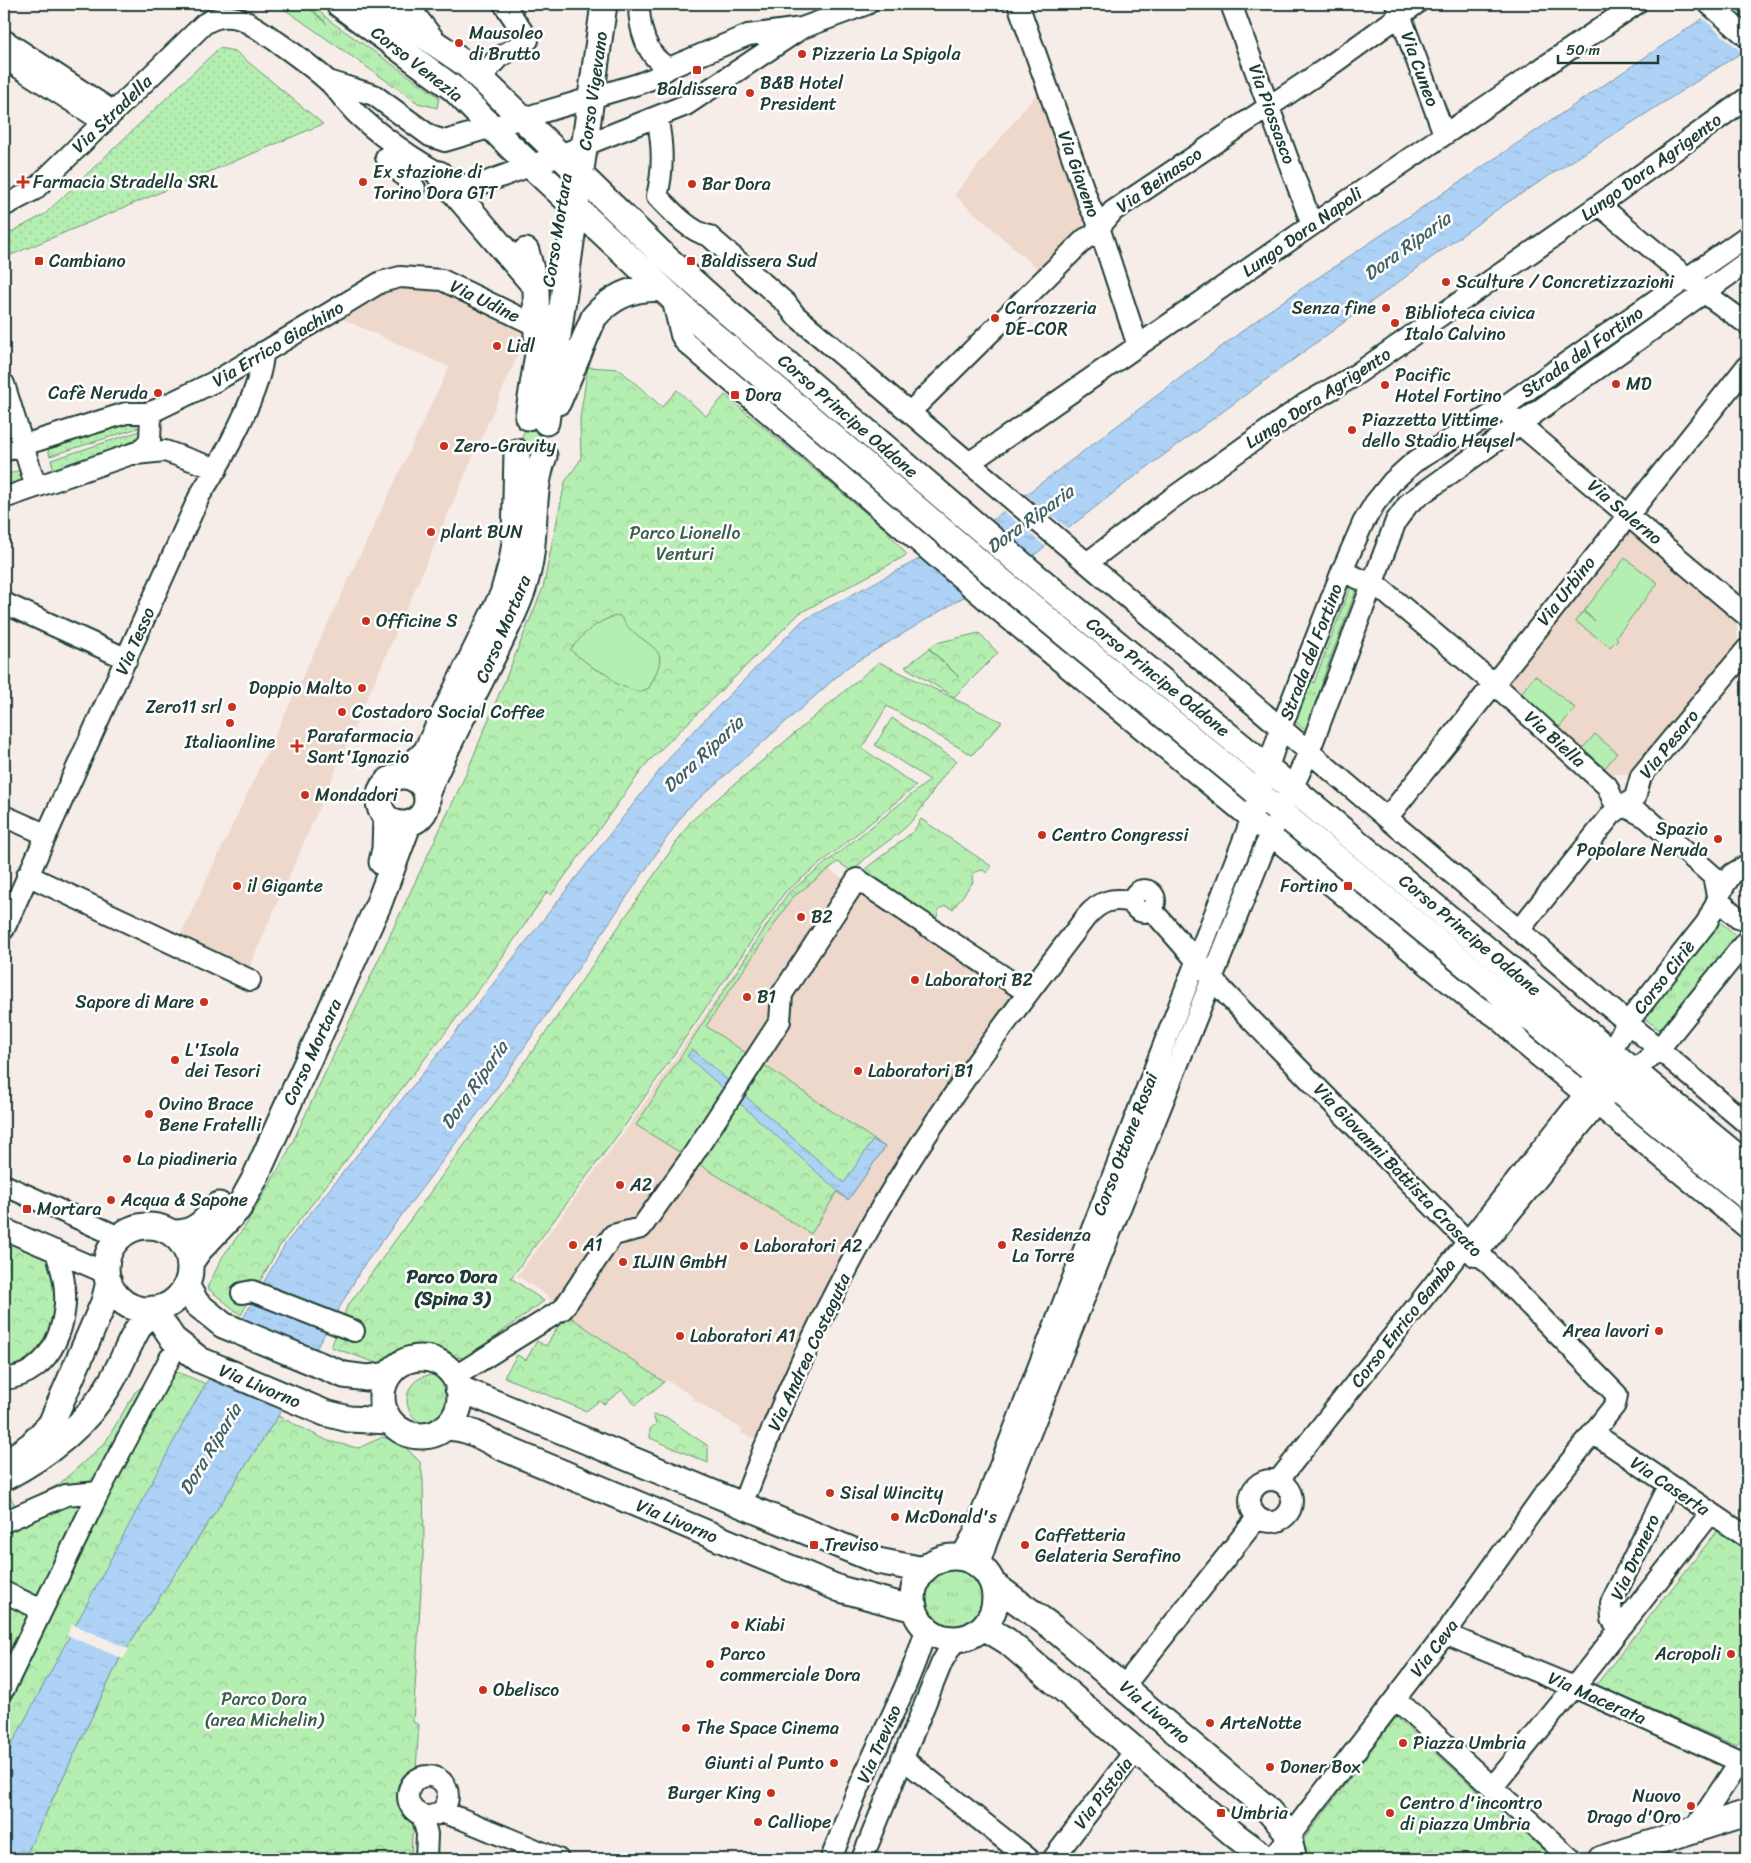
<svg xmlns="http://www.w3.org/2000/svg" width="1751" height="1863" font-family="Sriracha,sans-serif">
  <defs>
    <pattern id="grass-tufts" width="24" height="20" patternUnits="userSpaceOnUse" patternTransform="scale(1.25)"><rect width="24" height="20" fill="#b5eeb1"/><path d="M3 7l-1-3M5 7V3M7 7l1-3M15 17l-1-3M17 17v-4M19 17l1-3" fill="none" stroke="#9bcd99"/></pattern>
    <pattern id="forest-crowns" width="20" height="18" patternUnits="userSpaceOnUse" patternTransform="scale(1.25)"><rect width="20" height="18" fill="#b5eeb1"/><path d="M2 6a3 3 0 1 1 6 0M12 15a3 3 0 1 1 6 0" fill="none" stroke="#9bcd99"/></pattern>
    <pattern id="garden-dots" width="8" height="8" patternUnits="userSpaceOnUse" patternTransform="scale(1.25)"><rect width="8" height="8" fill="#b5eeb1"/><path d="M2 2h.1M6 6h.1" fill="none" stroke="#9bcd99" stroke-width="1.8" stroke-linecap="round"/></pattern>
    <pattern id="water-ripples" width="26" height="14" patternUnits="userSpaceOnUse" patternTransform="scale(1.25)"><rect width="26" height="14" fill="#aed2f6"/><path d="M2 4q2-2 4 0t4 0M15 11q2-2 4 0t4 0" fill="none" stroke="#95b5d4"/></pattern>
  </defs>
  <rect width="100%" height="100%" fill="#f7ede8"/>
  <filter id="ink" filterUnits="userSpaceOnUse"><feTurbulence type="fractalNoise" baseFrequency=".02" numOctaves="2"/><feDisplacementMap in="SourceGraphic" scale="10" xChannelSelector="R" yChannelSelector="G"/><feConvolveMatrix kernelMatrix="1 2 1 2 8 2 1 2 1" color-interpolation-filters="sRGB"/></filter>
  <g filter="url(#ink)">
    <path fill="#eed8cc" d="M1038,92L1085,211L1082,232L1042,273L954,195Z
      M414,278L528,332L248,970L179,938L449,367L329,313Z
      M1630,528L1736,615L1738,646L1632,774H1604L1503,685Z
      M824,866L1017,996L966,1069L761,1441L741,1433L742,1429L692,1399L694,1397L666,1380L664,1382L566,1314L547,1296L517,1276L630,1124L788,893Z"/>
    <path fill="url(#grass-tufts)" stroke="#6a9672" d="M277,4H304L327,24L307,4H312L330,21L439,97L437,108L418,103Z
      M522 438a10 10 0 1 1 20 0a10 10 0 1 1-20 0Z
      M1351,585L1357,588L1322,681L1328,690L1311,735L1291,718L1308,674L1314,683Z
      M1719,921L1739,938L1662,1032L1643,1017Z
      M407 1400a25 25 0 1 1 50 0a25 25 0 1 1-50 0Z
      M926 1598a29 29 0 1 1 58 0a29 29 0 1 1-58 0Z"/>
    <path fill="url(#forest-crowns)" stroke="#6a9672" d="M588,367L619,369L662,407L677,390L706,416L725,395L886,530L907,555L800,613L647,763L560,883L551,895L547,892L490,975L281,1244L241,1315L207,1288L223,1256L246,1225L285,1158L466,774L543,588L565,482L581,459L580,418Z
      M979,633L998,653L954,697L905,667L929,649L959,677L929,648L936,643Z
      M879,662L1002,722L972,755L887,706L862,748L916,786L785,892L629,1120L511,1278L544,1301L465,1359L416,1347L385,1366L331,1347L347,1307L552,1024L691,821Z
      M892,718L957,761C936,780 926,807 907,826C889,843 868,852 853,872L838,862L792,898L706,1026L885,1147L848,1200L837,1192L811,1234L636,1125L788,893L930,780L875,745Z
      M921,819L991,866L987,873L983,870L975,872L972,877L973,882L953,909L945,906L939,909L936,920L860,876L865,869L914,831Z
      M4,1234L52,1254L61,1308L37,1362L4,1374Z
      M566,1314L664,1382L635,1405L622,1390L604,1404L599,1401L586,1411L504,1377L517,1355L526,1360L537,1341L546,1346Z
      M168,1368L206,1384L4,1759V1483L15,1506L58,1485L105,1443L135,1392Z
      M653,1415L666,1417L708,1446V1463L650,1438V1429L656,1424Z
      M278,1416L328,1441L358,1448L383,1437L404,1446L420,1462L423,1479L424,1540L413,1722L419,1725L416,1770C393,1790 394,1805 416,1826L412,1835L411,1859H24L120,1658Z
      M1717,1531L1747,1551V1732L1737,1746L1596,1685Z
      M1396,1717L1551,1857L1544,1859H1305L1304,1839Z"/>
    <path fill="url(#garden-dots)" stroke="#6a9672" d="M219,48L235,51L323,124L4,258V236L45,214Z
      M132,421L138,428L50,456L47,446Z
      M140,431L142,441L54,471L51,460Z
      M20,470L24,481L4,488V476Z"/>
    <path fill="#b5eeb1" stroke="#6a9672" d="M1625,558L1658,583L1616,637L1618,639L1610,647L1575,621L1583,612L1595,621L1584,611Z
      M619,615C623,619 626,626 631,630C660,654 669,649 649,688L639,692L616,684L606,673L595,669L570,650C584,633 597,620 619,615Z
      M1535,675L1575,708L1557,730L1519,696Z
      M1595,734L1617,753L1605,768L1583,748Z"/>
    <path fill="url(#water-ripples)" stroke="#7596a8" d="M1724,4H1747V49L1499,208L1130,480L1037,553L849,666L686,810L494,1092L362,1268L278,1416L120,1658L24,1859H4V1759L185,1420L286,1243L440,1052L677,748L802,621L991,521L1270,310Z
      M692,1049L844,1183L873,1140L885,1147L848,1200L687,1056Z"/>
    <path fill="#f7ede8" d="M1720,4H1729L1747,19V52L1744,54L1701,17Z
      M1024,493L1070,530L1047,548L1002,510Z
      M238,1324L317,1353L285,1409L209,1374Z
      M72,1624L129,1649L123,1659L67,1635Z"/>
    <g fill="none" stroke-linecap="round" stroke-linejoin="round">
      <defs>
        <path id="minor" d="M407,4L434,39
          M639,4C639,28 646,57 669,68
          M1018,4L1090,207L1096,218L1138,346
          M1231,4L1312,225
          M1396,4L1444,134
          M1709,4L1747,37
          M4,40L114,112
          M4,58L104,122
          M480,78L498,58L528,40L504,4
          M328,81L374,95L430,136L445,141L638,84L654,78L669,68L748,35L802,28L867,4
          M657,117C663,144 664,169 657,196C671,211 689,231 709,236L786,303L795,315L1747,1124
          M386,157L415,188
          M1599,205L1714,300L1747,324
          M4,206L34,190L204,24C215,17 225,15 237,18C253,22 314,68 328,81C339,91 347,105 358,115C387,142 433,173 470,188L560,155L686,105L802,28
          M672,298L681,335L685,342L992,605L1476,1005C1495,1015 1508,1025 1521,1042L1747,1228
          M4,384L36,487
          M910,412L1085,239L1093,235L1113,211L1331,65L1416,4
          M1509,415L1747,616
          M4,451L126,413H147L156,410L216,381L381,282L400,277L442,280L539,327
          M135,454L165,451L217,469
          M969,463L1312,225L1636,4
          M4,498L140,451L150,440L151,415L156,410
          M1087,563L1171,499L1305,404L1351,378L1599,205L1747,98
          M1342,571L1380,588L1493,683L1607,786L1613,800L1647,818L1713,876L1718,900L1738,918L1747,921
          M4,603L127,659
          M4,816L45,834
          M1387,818L1747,366
          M27,875L250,980
          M1133 901a11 11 0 1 1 22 0a11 11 0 1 1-22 0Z
          M1151,909L1226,994L1617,1395L1615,1405L1543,1496L1445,1634L1272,1859
          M4,929L200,495C221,463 263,388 263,352
          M1519,930L1604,824L1612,814L1635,798L1641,776L1747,649
          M4,1185L119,1237
          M4,1229L106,1273
          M1475,1256L1598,1104L1659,1049L1747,940
          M242,1293L252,1291L354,1331
          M454,1377L563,1309L613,1235L641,1228L691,1158L780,1021L782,994L857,879L1028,993
          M4,1379C53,1375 72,1319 63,1276C61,1268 58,1259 56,1251
          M1593,1433L1747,1537
          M1250 1501a21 21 0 1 1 42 0a21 21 0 1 1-42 0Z
          M1278,1481L1585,1094L1628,1022L1707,922L1725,884L1732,874L1747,865
          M748,1490C783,1397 825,1306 874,1220C935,1113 1011,1015 1086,917C1100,901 1112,897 1133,902
          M4,1522L66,1495L99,1492
          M961,1557L973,1535L1247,831L1281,728L1342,571L1363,523L1375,503L1392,482L1414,462L1502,408L1747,236
          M979,1565L987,1541L1263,851L1309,752L1396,521L1409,503L1747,262
          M4,1592L42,1610
          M1618,1628L1612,1619L1611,1603L1669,1486
          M1445,1634L1574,1687L1747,1765
          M1124,1686L1257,1518
          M4,1689L99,1492L170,1358
          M1396,1699L1571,1859
          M902,1758L1029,1859
          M408 1796a20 20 0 1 1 40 0a20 20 0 1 1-40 0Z
          M1492,1788L1574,1687L1710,1514
          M440,1812L462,1819L558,1859
          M422,1815L427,1834L426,1859
          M1695,1829L1740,1761
          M831,1859C842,1831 852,1802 865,1774C886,1726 912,1679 926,1629
          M862,1859L942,1662L955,1640
          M1053,1859L1135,1751"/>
        <path id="major" d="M339,4L454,89L511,147L696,320L1012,590L1747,1197
          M377,4L467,65L664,256L728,313L1033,574L1747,1165
          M439,174L530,280
          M526,251L536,288L537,335
          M558,402L594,317C612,296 635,286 663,289
          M528,417L544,316
          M546,422L604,4
          M402,775L426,752L503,594L512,562L515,542L517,452
          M379 800a24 24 0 1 1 48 0a24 24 0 1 1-48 0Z
          M427,792C449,738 478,688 503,635C511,618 520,601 525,582C538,541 529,496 544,456
          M382,862L385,849L386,818
          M106 1268a42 42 0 1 1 84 0a42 42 0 1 1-84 0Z
          M175,1233C196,1233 206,1220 219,1205
          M190,1263L199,1250L238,1209L254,1180L379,903L408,825
          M187,1287L197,1304L223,1325L344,1375L367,1378L388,1375
          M382 1397a39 39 0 1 1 78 0a39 39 0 1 1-78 0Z
          M458,1388L878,1561L924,1570
          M444,1428C465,1425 483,1438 501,1447L840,1589L914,1609
          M13,1458L31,1445L51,1424L104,1302L109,1282
          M4,1478C48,1455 86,1426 111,1382C125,1359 133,1328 153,1309L173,1339L200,1360L325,1413L349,1419L389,1421
          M913 1598a41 41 0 1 1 82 0a41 41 0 1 1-82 0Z
          M993,1584L1052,1627L1264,1806L1286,1830L1294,1859
          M984,1627L1007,1641L1236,1836L1267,1859
          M1601,1859L1747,1813"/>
      </defs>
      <use href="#minor" stroke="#1f3d34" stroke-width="24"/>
      <use href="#major" stroke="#1f3d34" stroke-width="29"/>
      <use href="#minor" stroke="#fff" stroke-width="20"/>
      <use href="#major" stroke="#fff" stroke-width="25"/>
    </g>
  </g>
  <g fill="#c8321e" stroke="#fff" stroke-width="2">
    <circle cx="459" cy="43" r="5"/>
    <circle cx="802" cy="54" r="5"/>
    <rect x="692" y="65" width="10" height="10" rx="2.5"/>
    <circle cx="750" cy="93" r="5"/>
    <path d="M20.5 174.5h5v5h5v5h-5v5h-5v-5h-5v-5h5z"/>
    <circle cx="363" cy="182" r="5"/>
    <circle cx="692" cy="184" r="5"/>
    <rect x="34" y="256" width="10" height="10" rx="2.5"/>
    <rect x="686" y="256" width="10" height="10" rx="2.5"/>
    <circle cx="1446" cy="282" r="5"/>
    <circle cx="1386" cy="308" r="5"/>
    <circle cx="995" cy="318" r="5"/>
    <circle cx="1395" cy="323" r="5"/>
    <circle cx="497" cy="346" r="5"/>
    <circle cx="1616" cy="384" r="5"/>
    <circle cx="1385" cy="385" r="5"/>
    <circle cx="158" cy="393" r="5"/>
    <rect x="730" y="390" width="10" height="10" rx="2.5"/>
    <circle cx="1352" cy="430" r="5"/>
    <circle cx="444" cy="446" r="5"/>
    <circle cx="431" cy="532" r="5"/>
    <circle cx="366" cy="621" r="5"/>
    <circle cx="362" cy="688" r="5"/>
    <circle cx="232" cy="707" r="5"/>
    <circle cx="342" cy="712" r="5"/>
    <circle cx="230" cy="723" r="5"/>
    <path d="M294.5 738.5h5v5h5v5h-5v5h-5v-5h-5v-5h5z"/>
    <circle cx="305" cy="795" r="5"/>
    <circle cx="1042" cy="835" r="5"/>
    <circle cx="1718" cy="839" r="5"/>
    <circle cx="237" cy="886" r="5"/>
    <rect x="1343" y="881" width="10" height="10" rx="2.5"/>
    <circle cx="801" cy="917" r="5"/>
    <circle cx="915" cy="980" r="5"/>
    <circle cx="747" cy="997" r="5"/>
    <circle cx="204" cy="1002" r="5"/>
    <circle cx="175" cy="1060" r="5"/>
    <circle cx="858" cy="1071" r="5"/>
    <circle cx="149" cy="1114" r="5"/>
    <circle cx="127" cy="1159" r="5"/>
    <circle cx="620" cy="1185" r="5"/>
    <circle cx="111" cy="1200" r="5"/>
    <rect x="22" y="1204" width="10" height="10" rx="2.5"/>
    <circle cx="573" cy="1245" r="5"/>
    <circle cx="1002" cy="1245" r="5"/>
    <circle cx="744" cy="1246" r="5"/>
    <circle cx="623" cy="1262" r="5"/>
    <circle cx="1659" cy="1331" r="5"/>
    <circle cx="680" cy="1336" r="5"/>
    <circle cx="830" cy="1493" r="5"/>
    <circle cx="895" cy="1517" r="5"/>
    <rect x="809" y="1540" width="10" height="10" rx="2.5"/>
    <circle cx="1025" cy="1545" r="5"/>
    <circle cx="735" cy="1625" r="5"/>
    <circle cx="1731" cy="1654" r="5"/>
    <circle cx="710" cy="1664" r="5"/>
    <circle cx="483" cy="1690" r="5"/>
    <circle cx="1210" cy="1723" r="5"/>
    <circle cx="686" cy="1728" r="5"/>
    <circle cx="1403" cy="1743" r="5"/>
    <circle cx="834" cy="1763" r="5"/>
    <circle cx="1270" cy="1767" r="5"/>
    <circle cx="771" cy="1793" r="5"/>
    <circle cx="1691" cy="1806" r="5"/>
    <rect x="1216" y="1808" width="10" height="10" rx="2.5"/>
    <circle cx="1390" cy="1813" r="5"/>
    <circle cx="758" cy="1822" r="5"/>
  </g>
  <g text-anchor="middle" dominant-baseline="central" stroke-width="5" stroke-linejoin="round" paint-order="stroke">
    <g font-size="18" fill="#1f3d34" stroke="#fff" text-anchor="start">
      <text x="469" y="33">Mausoleo<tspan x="469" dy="21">di Brutto</tspan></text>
      <text x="812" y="54">Pizzeria La Spigola</text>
      <text x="760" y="83">B&amp;B Hotel<tspan x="760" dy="21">President</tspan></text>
      <text x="697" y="89" text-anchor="middle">Baldissera</text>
      <text x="373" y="172">Ex stazione di<tspan x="373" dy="21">Torino Dora GTT</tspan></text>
      <text x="33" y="182">Farmacia Stradella SRL</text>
      <text x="702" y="184">Bar Dora</text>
      <text x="49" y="261">Cambiano</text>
      <text x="701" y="261">Baldissera Sud</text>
      <text x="1456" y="282">Sculture / Concretizzazioni</text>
      <text x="1005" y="308">Carrozzeria<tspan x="1005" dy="21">DE-COR</tspan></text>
      <text x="1376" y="308" text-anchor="end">Senza fine</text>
      <text x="1405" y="313">Biblioteca civica<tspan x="1405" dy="21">Italo Calvino</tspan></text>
      <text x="507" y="346">Lidl</text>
      <text x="1395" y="375">Pacific<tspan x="1395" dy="21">Hotel Fortino</tspan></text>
      <text x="1626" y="384">MD</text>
      <text x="148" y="393" text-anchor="end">Cafè Neruda</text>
      <text x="745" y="395">Dora</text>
      <text x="1362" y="420">Piazzetta Vittime<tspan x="1362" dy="21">dello Stadio Heysel</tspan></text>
      <text x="454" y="446">Zero-Gravity</text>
      <text x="441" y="532">plant BUN</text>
      <text x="376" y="621">Officine S</text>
      <text x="352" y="688" text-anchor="end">Doppio Malto</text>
      <text x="222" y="707" text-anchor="end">Zero11 srl</text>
      <text x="352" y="712">Costadoro Social Coffee</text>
      <text x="307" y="736">Parafarmacia<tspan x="307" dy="21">Sant'Ignazio</tspan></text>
      <text x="230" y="742" text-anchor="middle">Italiaonline</text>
      <text x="315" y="795">Mondadori</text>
      <text x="1708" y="829" text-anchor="end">Spazio<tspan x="1708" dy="21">Popolare Neruda</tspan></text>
      <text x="1052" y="835">Centro Congressi</text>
      <text x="247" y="886">il Gigante</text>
      <text x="1338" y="886" text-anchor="end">Fortino</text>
      <text x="811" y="917">B2</text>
      <text x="925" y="980">Laboratori B2</text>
      <text x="757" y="997">B1</text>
      <text x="194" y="1002" text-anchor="end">Sapore di Mare</text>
      <text x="185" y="1050">L'Isola<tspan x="185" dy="21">dei Tesori</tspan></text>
      <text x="868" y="1071">Laboratori B1</text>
      <text x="159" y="1104">Ovino Brace<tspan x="159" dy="21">Bene Fratelli</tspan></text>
      <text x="137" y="1159">La piadineria</text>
      <text x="630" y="1185">A2</text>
      <text x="121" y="1200">Acqua &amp; Sapone</text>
      <text x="37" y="1209">Mortara</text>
      <text x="1012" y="1235">Residenza<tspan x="1012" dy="21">La Torre</tspan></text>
      <text x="583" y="1245">A1</text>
      <text x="754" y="1246">Laboratori A2</text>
      <text x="633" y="1262">ILJIN GmbH</text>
      <text x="1649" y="1331" text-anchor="end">Area lavori</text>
      <text x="690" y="1336">Laboratori A1</text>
      <text x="840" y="1493">Sisal Wincity</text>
      <text x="905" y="1517">McDonald's</text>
      <text x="1035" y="1535">Caffetteria<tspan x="1035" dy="21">Gelateria Serafino</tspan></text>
      <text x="824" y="1545">Treviso</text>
      <text x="745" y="1625">Kiabi</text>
      <text x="720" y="1654">Parco<tspan x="720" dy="21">commerciale Dora</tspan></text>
      <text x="1721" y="1654" text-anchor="end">Acropoli</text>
      <text x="493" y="1690">Obelisco</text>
      <text x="1220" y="1723">ArteNotte</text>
      <text x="696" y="1728">The Space Cinema</text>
      <text x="1413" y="1743">Piazza Umbria</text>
      <text x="824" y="1763" text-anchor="end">Giunti al Punto</text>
      <text x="1280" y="1767">Doner Box</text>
      <text x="761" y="1793" text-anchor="end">Burger King</text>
      <text x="1681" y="1796" text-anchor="end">Nuovo<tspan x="1681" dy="21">Drago d'Oro</tspan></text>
      <text x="1400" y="1803">Centro d'incontro<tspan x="1400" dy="21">di piazza Umbria</tspan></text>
      <text x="1231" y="1813">Umbria</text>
      <text x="768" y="1822">Calliope</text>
    </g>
    <g font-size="18" fill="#1f3d34" stroke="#fff">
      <text transform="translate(417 64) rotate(38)">Corso Venezia</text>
      <text transform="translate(1420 69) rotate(70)">Via Cuneo</text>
      <text transform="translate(593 91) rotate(-82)">Corso Vigevano</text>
      <text transform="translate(112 114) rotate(-44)">Via Stradella</text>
      <text transform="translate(1272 114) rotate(70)">Via Piossasco</text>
      <text transform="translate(1651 167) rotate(-36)">Lungo Dora Agrigento</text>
      <text transform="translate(1079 174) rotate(70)">Via Giaveno</text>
      <text transform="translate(1159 180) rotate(-35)">Via Beinasco</text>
      <text transform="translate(557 230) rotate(-81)">Corso Mortara</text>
      <text transform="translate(1302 232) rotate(-35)">Lungo Dora Napoli</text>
      <text transform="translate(485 301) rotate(26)">Via Udine</text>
      <text transform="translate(278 344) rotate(-31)">Via Errico Giachino</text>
      <text transform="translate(1582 352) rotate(-35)">Strada del Fortino</text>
      <text transform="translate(1318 398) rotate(-33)">Lungo Dora Agrigento</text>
      <text transform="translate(848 416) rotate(41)">Corso Principe Oddone</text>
      <text transform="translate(1625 512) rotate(40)">Via Salerno</text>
      <text transform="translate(1566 591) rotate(-52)">Via Urbino</text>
      <text transform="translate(503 629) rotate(-67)">Corso Mortara</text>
      <text transform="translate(135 641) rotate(-66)">Via Tesso</text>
      <text transform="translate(1311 652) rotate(-69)">Strada del Fortino</text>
      <text transform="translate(1158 677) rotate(39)">Corso Principe Oddone</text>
      <text transform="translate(1555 739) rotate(42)">Via Biella</text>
      <text transform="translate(1669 744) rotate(-51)">Via Pesaro</text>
      <text transform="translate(1470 935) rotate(40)">Corso Principe Oddone</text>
      <text transform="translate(1664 977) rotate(-52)">Corso Ciriè</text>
      <text transform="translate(312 1052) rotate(-65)">Corso Mortara</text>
      <text transform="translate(1125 1144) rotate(-69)">Corso Ottone Rosai</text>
      <text transform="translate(1398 1170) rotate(46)">Via Giovanni Battista Crosato</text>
      <text transform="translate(1403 1323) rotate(-52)">Corso Enrico Gamba</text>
      <text transform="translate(809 1352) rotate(-65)">Via Andrea Costaguta</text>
      <text transform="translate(260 1386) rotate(23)">Via Livorno</text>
      <text transform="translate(1670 1486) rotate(34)">Via Caserta</text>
      <text transform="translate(677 1521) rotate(23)">Via Livorno</text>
      <text transform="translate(1635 1557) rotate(-65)">Via Dronero</text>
      <text transform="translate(1434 1648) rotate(-53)">Via Ceva</text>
      <text transform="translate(1597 1698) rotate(24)">Via Macerata</text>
      <text transform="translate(1155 1712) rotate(41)">Via Livorno</text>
      <text transform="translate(879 1744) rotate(-66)">Via Treviso</text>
      <text transform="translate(1103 1793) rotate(-53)">Via Pistoia</text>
    </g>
    <g font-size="18" fill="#3d604d" stroke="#fff">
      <text x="685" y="533">Parco Lionello<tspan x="685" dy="21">Venturi</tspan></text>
      <text x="264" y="1699">Parco Dora<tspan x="264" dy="21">(area Michelin)</tspan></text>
    </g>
    <g font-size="19" font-style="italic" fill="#436264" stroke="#fff">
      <text transform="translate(1407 246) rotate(-36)">Dora Riparia</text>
      <text transform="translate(1030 519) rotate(-36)">Dora Riparia</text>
      <text transform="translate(703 754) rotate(-43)">Dora Riparia</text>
      <text transform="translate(474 1085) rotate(-55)">Dora Riparia</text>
      <text transform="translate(210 1449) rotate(-59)">Dora Riparia</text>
    </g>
    <g font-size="19" font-weight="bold" fill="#1f3d34" stroke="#fff">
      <text x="452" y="1276">Parco Dora<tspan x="452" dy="22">(Spina 3)</tspan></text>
    </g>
  </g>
  <rect width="1751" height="1863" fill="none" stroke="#fff" stroke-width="20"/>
  <rect x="10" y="10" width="1731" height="1843" fill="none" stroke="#1f3d34" stroke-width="2" filter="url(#ink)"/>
  <path d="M1558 55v8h100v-8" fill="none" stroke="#1f3d34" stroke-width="2.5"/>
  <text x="1566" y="55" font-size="15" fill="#1f3d34" stroke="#ffffff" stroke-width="4" paint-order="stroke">50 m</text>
</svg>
